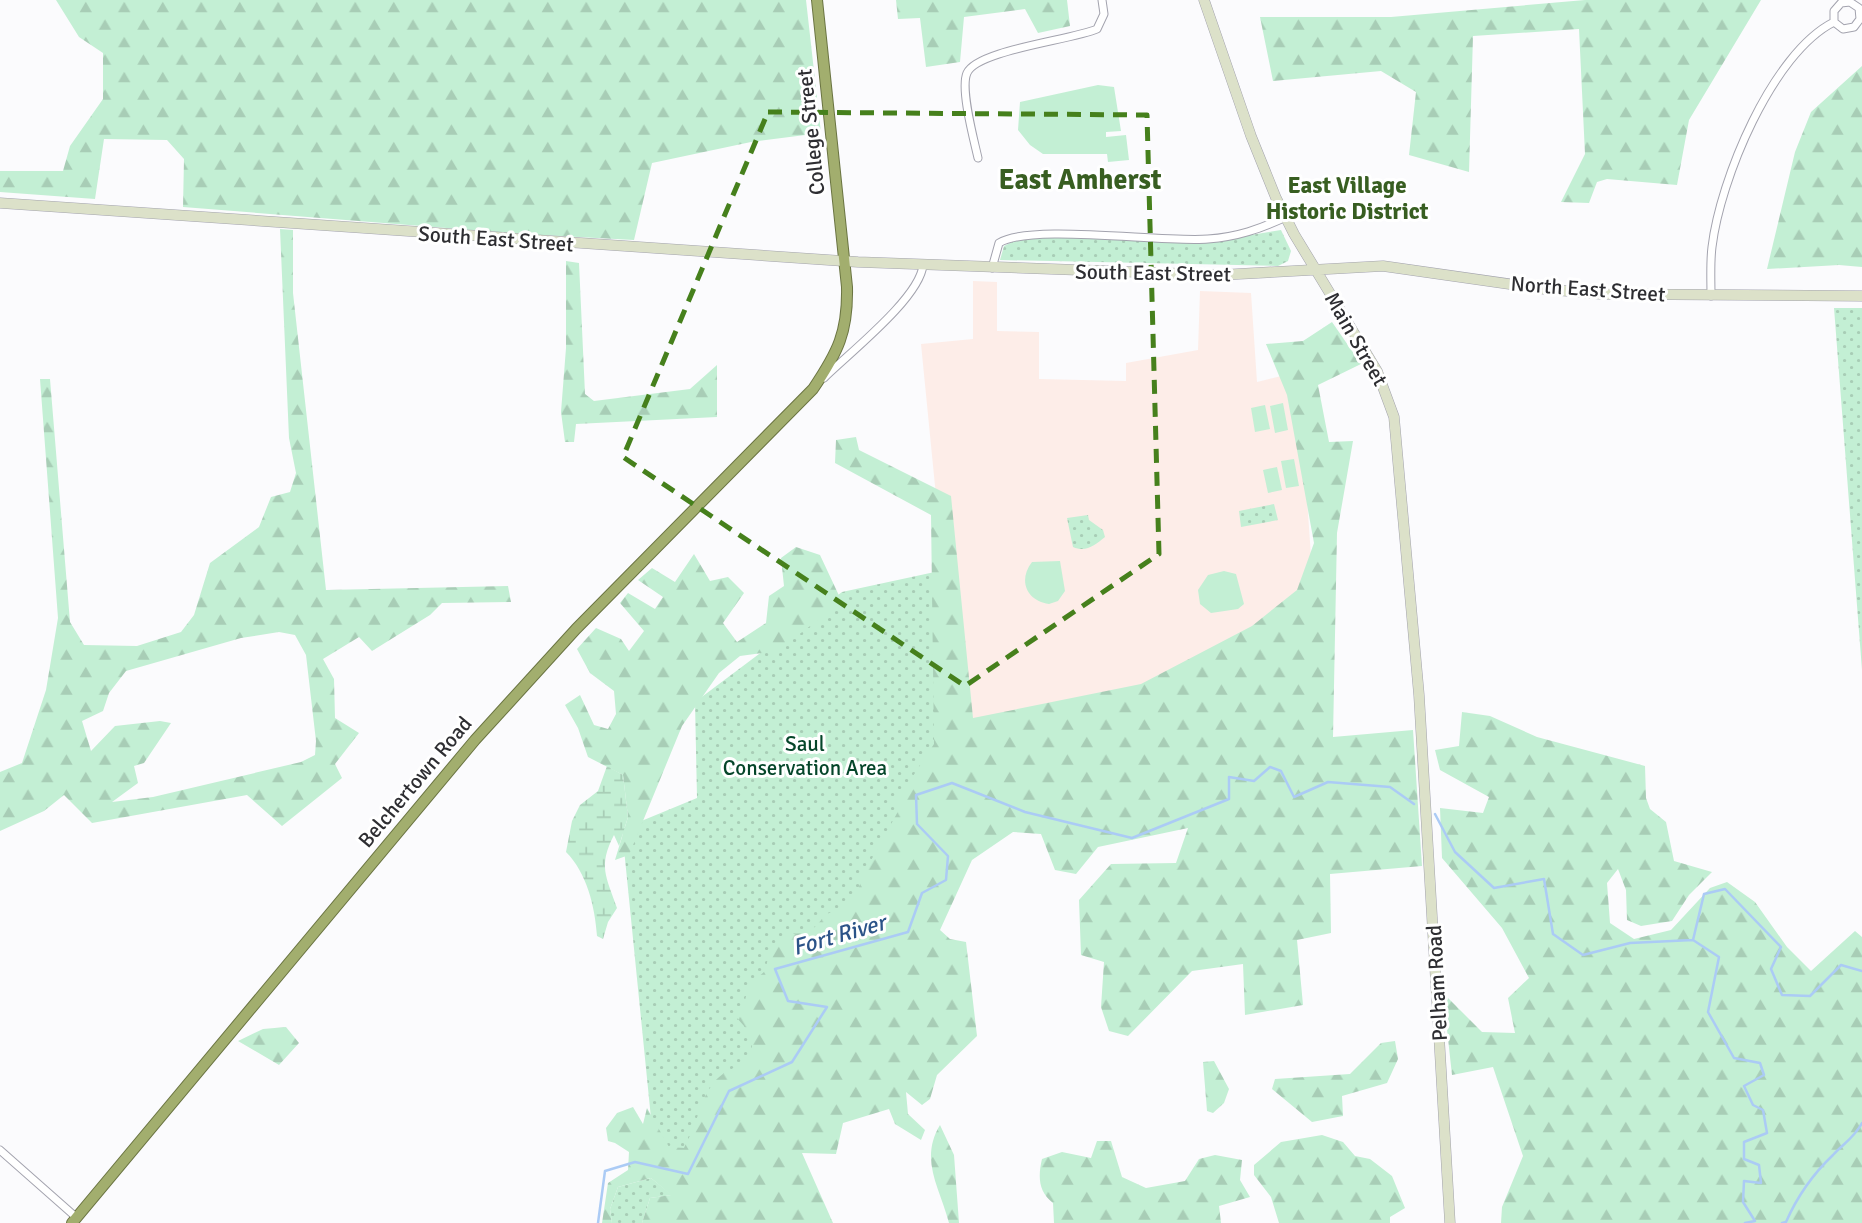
<svg xmlns="http://www.w3.org/2000/svg" width="1862" height="1223" font-family="Signika,sans-serif">
  <defs>
    <pattern id="grass-dots" width="8" height="8" patternUnits="userSpaceOnUse" patternTransform="scale(1.75)"><rect width="8" height="8" fill="#c3efd4"/><path d="M2 2h.1M6 6h.1" fill="none" stroke="#a8cdb6" stroke-width="1.8" stroke-linecap="round"/></pattern>
    <pattern id="forest-firs" width="22" height="20" patternUnits="userSpaceOnUse" patternTransform="scale(1.75)"><rect width="22" height="20" fill="#c3efd4"/><path d="M5 1l3.5 6h-7zM16 11l3.5 6h-7z" fill="#a8cdb6"/></pattern>
    <pattern id="wetland-marsh" width="20" height="14" patternUnits="userSpaceOnUse" patternTransform="scale(1.75)"><rect width="20" height="14" fill="#c3efd4"/><path d="M1 5h8M5 5V1M11 12h8M15 12V8" fill="none" stroke="#a8cdb6"/></pattern>
  </defs>
  <rect width="100%" height="100%" fill="#fbfbfd"/>
  <path fill="#fdede8" d="M973,281L997,282V331L1039,332V379L1126,381V363L1198,350L1200,291L1251,293L1257,382L1298,372L1324,740L979,795L936,496L921,344L973,339Z"/>
  <path fill="url(#grass-dots)" d="M1281,230L1291,251L1288,261L1278,266L1000,260L1004,246L1022,237L1214,241Z
    M1834,308H1862V670Z
    M1274,504L1278,520L1241,527L1239,511Z
    M1088,515L1089,520L1103,530L1105,537C1095,545 1086,553 1073,547L1067,518Z
    M944,570L954,712L864,888L797,1000L691,1165L656,1168L622,829L697,798L695,702L842,592Z
    M651,1178L672,1195L650,1198L642,1223H612L610,1209L618,1187Z"/>
  <path fill="url(#forest-firs)" fill-rule="evenodd" d="M56,0H806L821,133L751,142L652,163L634,240L522,234L183,207L184,159L167,140L104,139L95,199L0,192V171H63L70,146L103,99V53L79,37Z
    M896,0H1067L1070,26L1038,33L1025,9L964,17L960,62L926,67L920,18L898,19Z
    M1585,0H1761L1689,120L1677,185L1607,179L1597,182L1589,203L1561,202L1585,154L1579,29L1473,36L1469,172L1409,155L1416,92L1381,71L1273,81L1260,17H1391Z
    M1862,66V267L1839,265L1767,269L1795,152L1811,112Z
    M280,229L293,230V293L326,590L508,586L511,602L442,603L430,615L372,651L359,637L323,659L334,679L335,718L359,733L335,764L342,778L282,826L247,795L92,823L64,795L44,811L0,831V772L22,763L46,690L58,618L40,379H50L70,622L84,645L137,646L181,632L194,615L210,563L259,527L271,497L290,492L296,473L289,438ZM279,632L295,635L306,655L316,741L315,755L301,762L153,797L112,802L138,783L134,766L144,763L171,723L160,721L115,726L91,751L82,721L103,711L109,693L126,671L241,638Z
    M566,261L579,263L585,394L594,401L690,389L717,365V417L576,424L574,442H565L561,412L566,348Z
    M1332,322L1361,364L1318,385L1329,442L1353,441L1337,533L1333,737L1413,730L1422,866L1330,874L1331,933L1297,940L1303,1005L1245,1015L1243,964L1192,971L1128,1036L1109,1031L1101,1007L1104,962L1081,955L1079,900L1111,864L1176,863L1188,828L1098,847L1076,874L1055,870L1041,834L1013,832L972,860L940,930L950,939L966,942L977,1036L937,1075L930,1099L922,1105L906,1092L908,1114L925,1130L921,1140L895,1124L889,1109L843,1123L836,1154L802,1153L833,1223H642L650,1198L671,1195L651,1178L618,1187L610,1209L612,1223H602L608,1183L628,1170L629,1152L615,1143L608,1141L606,1128L617,1113L633,1107L643,1124L647,1108L669,1147L684,1148C706,1108 700,1073 750,1063L753,1036L736,1017L744,1004L749,985L765,971L770,950L784,934L809,933L827,914L854,901L864,873L901,806L896,802L934,744L931,515L835,463L836,440L856,437L859,450L951,496L973,718L1141,684L1252,626L1297,590L1314,543L1287,395L1266,344L1303,341Z
    M796,547L820,555L842,602L777,651L740,656L719,673L682,726L629,855L615,860L628,817L623,775L588,757L578,728L565,705L580,695L594,725L608,729L616,714L614,691L590,673L577,649L596,628L621,639L629,651L644,631L620,603L628,593L655,609L663,597L638,580L652,568L675,582L694,554L710,581L728,577L744,593L723,623L737,642L766,623L769,596L784,586L781,558Z
    M1462,712L1490,716L1537,737L1645,766L1646,798L1650,809L1666,822L1674,861L1712,872L1689,895L1672,921L1641,926L1627,920L1626,890L1618,869L1607,883L1610,923L1634,939L1671,930L1710,888L1727,882L1755,902L1787,947L1811,971L1855,931L1862,937V1223H1501L1502,1207L1523,1156L1493,1067L1452,1075L1443,993L1482,1032L1515,1033L1508,998L1529,978L1502,928L1442,858L1440,808L1483,813L1489,797L1440,770L1435,750L1459,746Z
    M286,1027L299,1043L279,1065L238,1041L263,1029Z
    M1395,1041L1398,1059L1387,1083L1342,1096L1343,1116L1312,1122L1272,1089L1275,1079L1350,1074L1381,1043Z
    M1214,1061L1229,1089L1224,1103L1213,1113L1207,1111L1203,1062Z
    M940,1125L954,1155L959,1223H949C940,1188 919,1160 940,1125Z
    M1322,1135L1343,1142L1355,1156L1370,1159L1392,1176L1405,1208L1390,1217V1223H1279L1271,1197L1254,1175V1165L1281,1142Z
    M1097,1141H1111L1122,1177L1146,1188L1185,1181L1199,1159L1215,1155L1242,1160L1240,1180L1250,1197L1219,1206L1221,1223H1054L1053,1203C1038,1192 1038,1176 1042,1159L1062,1152L1091,1158Z"/>
  <path fill="url(#wetland-marsh)" d="M607,766L623,775L628,817L619,846L614,835C598,866 606,876 617,908L608,922L603,939L597,936C595,907 587,873 566,852L572,821L580,805L598,791Z"/>
  <path fill="#c3efd4" d="M1098,85L1114,87L1121,131L1106,132V137L1126,135L1129,160L1108,162L1107,154H1043L1030,145L1018,130L1020,102Z
    M1283,403L1288,430L1275,433L1270,406Z
    M1265,405L1270,429L1255,432L1251,408Z
    M1294,459L1299,486L1286,488L1281,461Z
    M1277,467L1282,490L1268,493L1263,470Z
    M1060,561L1065,591L1058,601L1049,604C1026,601 1018,580 1032,562Z
    M1224,571L1236,574L1244,604L1238,609L1211,613L1200,604L1198,590L1208,575Z"/>
  <g fill="none" stroke-linecap="round" stroke-linejoin="round">
    <path stroke="#abcbf5" stroke-width="2.5" d="M1435,814L1455,852L1494,888L1544,879L1553,934L1583,955L1630,943L1693,940
      M1693,940L1719,957L1708,1012L1734,1058L1760,1063L1764,1075L1744,1086L1753,1105L1763,1110L1767,1133L1744,1142V1159L1759,1165L1761,1183L1744,1181L1743,1202L1755,1221L1745,1223
      M1693,940L1704,894L1725,889L1781,947L1771,969L1782,995L1810,996L1841,965L1862,971
      M598,1223L605,1171L635,1162L688,1174L729,1091L792,1062L827,1007L788,1001L775,969L908,932L922,893L946,880L948,856L917,824L916,795L952,783L1025,812L1132,838L1229,799V777L1254,781L1270,767L1281,771L1294,797L1328,782L1390,787L1414,804
      M1782,1223L1786,1222C1797,1197 1813,1174 1833,1155C1844,1143 1854,1138 1862,1123"/>
    <defs>
      <path id="minor" d="M978,158C974,140 960,89 967,73C977,50 1072,40 1097,29L1104,14L1102,0
        M992,268L999,243C1031,223 1162,243 1208,239C1237,237 1260,229 1286,217
        M1711,296C1711,279 1710,263 1712,247C1720,180 1772,53 1834,22L1843,29L1854,27L1860,19L1859,8L1850,2L1841,3L1834,11V22
        M824,378C848,354 920,298 923,265
        M0,1150L77,1218"/>
      <path id="secondary" d="M1204,0L1251,136L1276,198L1294,234L1377,371L1394,417L1419,695L1450,1223
        M0,203L858,262L1220,275L1383,266L1544,289L1601,294L1862,296"/>
      <path id="trunk" d="M72,1223L475,740L576,629L813,389C838,352 848,332 847,287L817,0"/>
    </defs>
    <use href="#minor" stroke="#a3a3ae" stroke-width="9"/>
    <use href="#secondary" stroke="#a3a3ae" stroke-width="11"/>
    <use href="#trunk" stroke="#6a7442" stroke-width="12"/>
    <use href="#minor" stroke="#fff" stroke-width="7"/>
    <use href="#secondary" stroke="#dce1c9" stroke-width="10"/>
    <use href="#trunk" stroke="#a2ae6e" stroke-width="10"/>
  </g>
  <path fill="none" stroke="#46801c" stroke-width="5" stroke-dasharray="14 9" stroke-linejoin="round" d="M768,112L1147,115L1159,554L965,686L623,457Z"/>
  <g text-anchor="middle" dominant-baseline="central" stroke-width="6" stroke-linejoin="round" paint-order="stroke">
    <g font-size="21" fill="#2e2e32" stroke="#fff">
      <text transform="translate(811 132) rotate(-96)">College Street</text>
      <text transform="translate(496 239) rotate(4)">South East Street</text>
      <text transform="translate(1153 273) rotate(1)">South East Street</text>
      <text transform="translate(1588 289) rotate(4)">North East Street</text>
      <text transform="translate(1356 339) rotate(60)">Main Street</text>
      <text transform="translate(415 782) rotate(-50)">Belchertown Road</text>
      <text transform="translate(1437 983) rotate(-93)">Pelham Road</text>
    </g>
    <g font-size="21" fill="#05462a" stroke="#fff">
      <text x="805" y="744">Saul<tspan x="805" dy="24">Conservation Area</tspan></text>
    </g>
    <g font-size="23" font-weight="bold" fill="#385e21" stroke="#fff">
      <text x="1347" y="185">East Village<tspan x="1347" dy="26">Historic District</tspan></text>
    </g>
    <g font-size="23" font-style="italic" fill="#2b5388" stroke="#fff">
      <text transform="translate(839 935) rotate(-16)">Fort River</text>
    </g>
    <g font-size="28" font-weight="bold" fill="#385e21" stroke="#fff">
      <text x="1080" y="180">East Amherst</text>
    </g>
  </g>
</svg>
